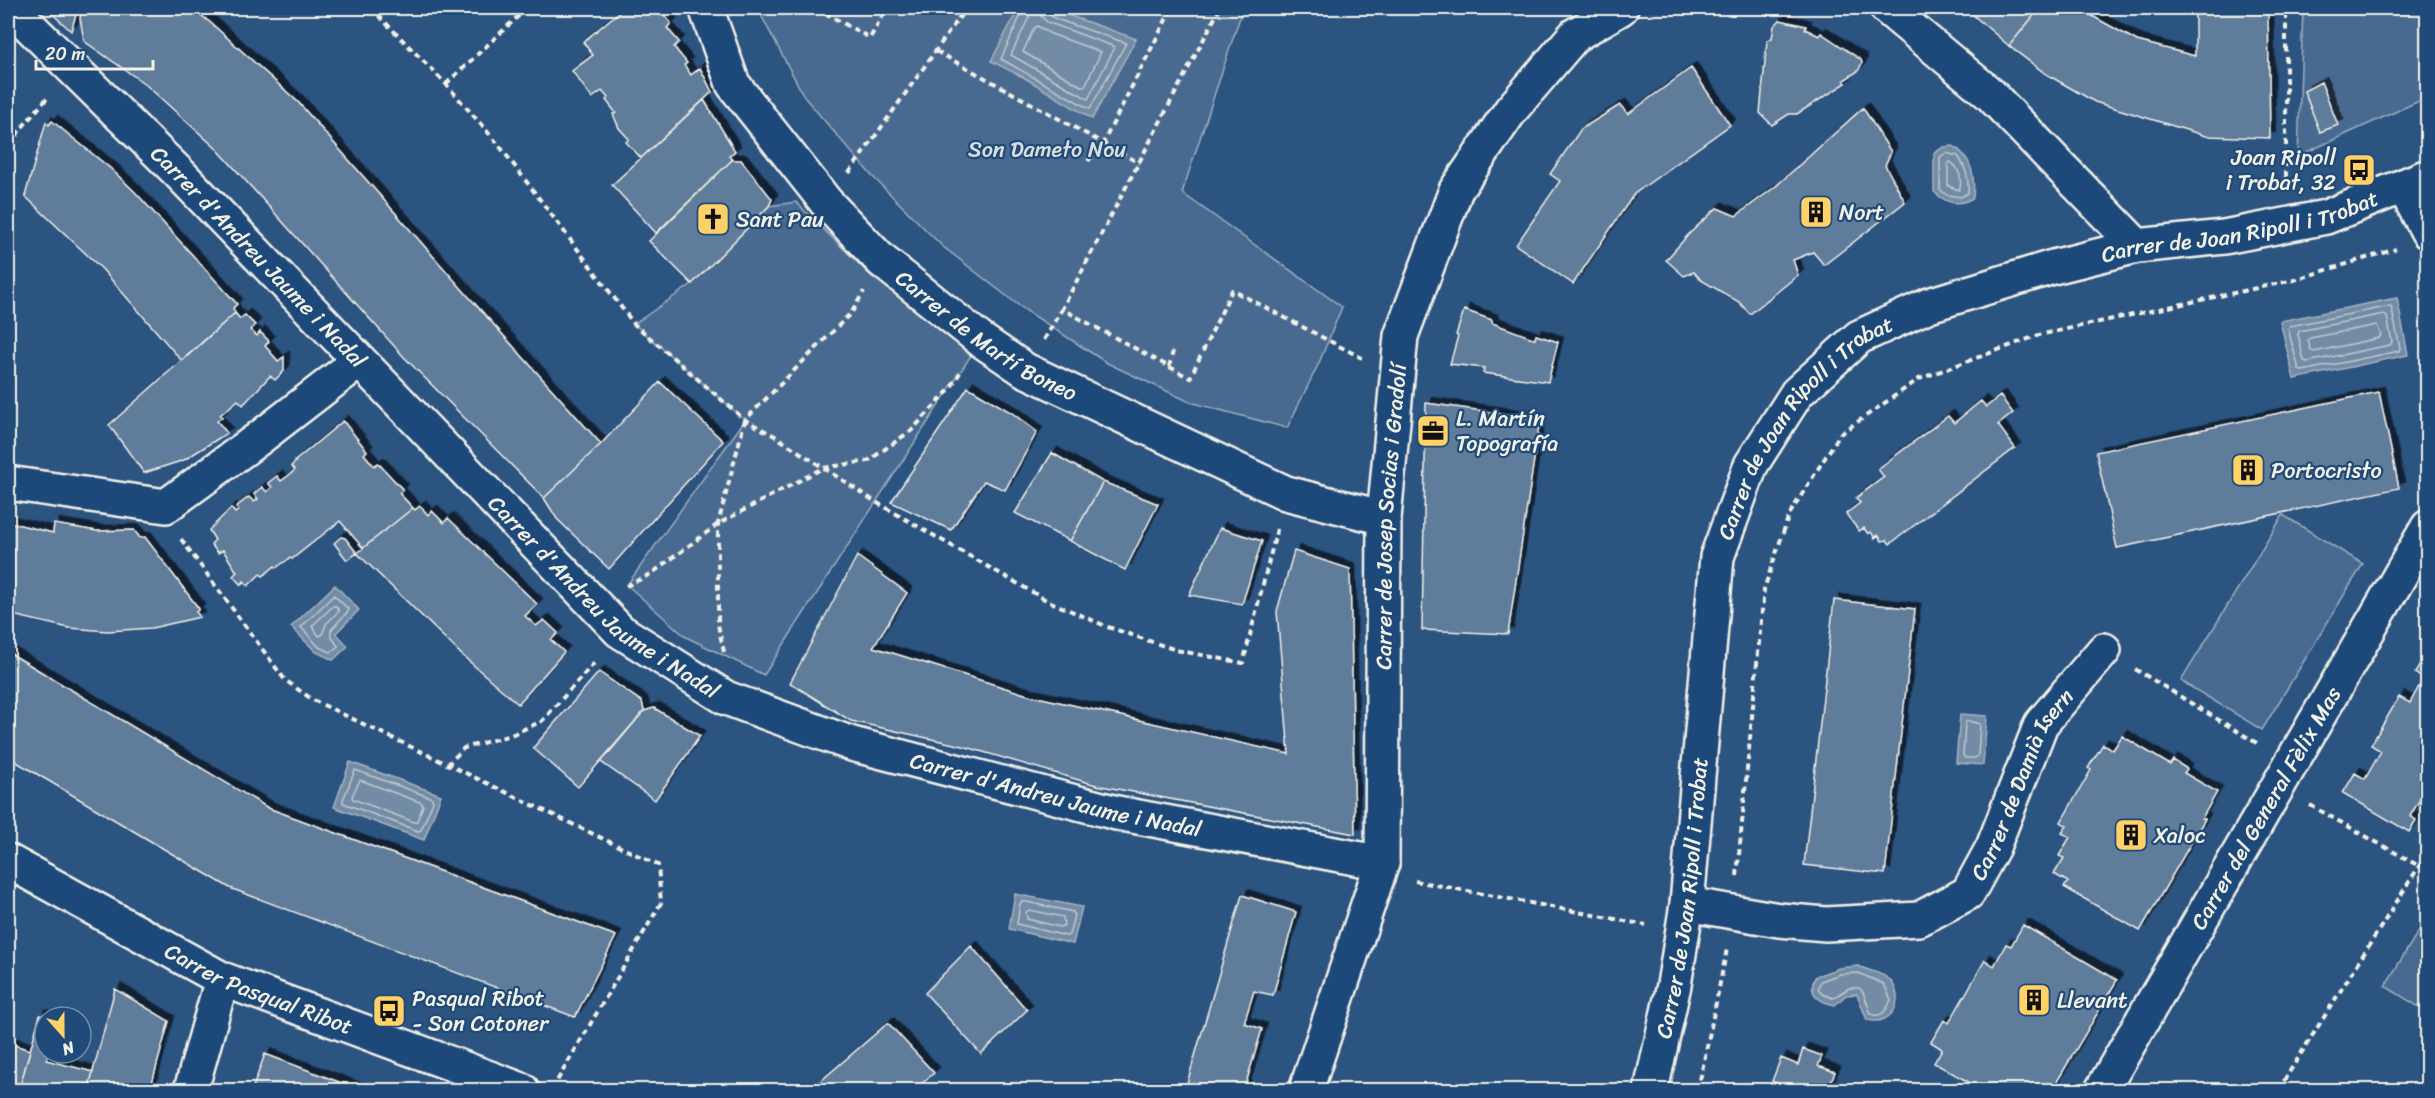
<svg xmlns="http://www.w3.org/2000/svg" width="2435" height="1098" font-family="Sriracha,sans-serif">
  <defs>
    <filter id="shadow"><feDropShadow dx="5.5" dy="-5.5" stdDeviation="0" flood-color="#0009"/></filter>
  </defs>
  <rect width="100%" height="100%" fill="#2c5481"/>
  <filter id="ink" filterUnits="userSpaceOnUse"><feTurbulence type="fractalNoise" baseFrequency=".0167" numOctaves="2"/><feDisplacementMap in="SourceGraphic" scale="12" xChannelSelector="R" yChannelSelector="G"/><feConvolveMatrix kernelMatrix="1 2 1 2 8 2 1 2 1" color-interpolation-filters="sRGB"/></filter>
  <g filter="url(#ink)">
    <path fill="#496b90" stroke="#9eaebc" stroke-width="1.5" d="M766,8H1243L1182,193L1342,307L1319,363L1287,428L1190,402L1107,363L1022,308L942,246L872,176L805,98L761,15Z
      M2303,8H2427V94L2419,101L2298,156Z
      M796,202L872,277L981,340L764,675L686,637L627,585L745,420L634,324L692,284L769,206Z
      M2283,515L2363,564L2262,730L2181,681Z
      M2427,917V1012L2385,986Z"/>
    <path fill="#738ca6" stroke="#a7b4c0" stroke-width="1.5" d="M1019,8H1048L1136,39L1092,119L1025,78L991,61Z
      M1953,146C1973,158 1975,177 1973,198C1958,206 1947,204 1934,192V153L1944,147Z
      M2397,298L2408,355L2294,379L2280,321Z
      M335,585L359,610L336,633L348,646L333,660L316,652L291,627Z
      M1960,714L1987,716L1983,765L1956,763Z
      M350,762L441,795L424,840L334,807Z
      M1015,894L1082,907L1073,944L1009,929Z
      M1858,966C1867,970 1882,973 1889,979C1907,998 1893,1027 1867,1020L1857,994L1846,995L1835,1005C1819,1002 1806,993 1816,976L1839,968Z"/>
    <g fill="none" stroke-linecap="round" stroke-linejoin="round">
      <path stroke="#c0c9ce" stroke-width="1.5" d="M1024,8L1001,59L1090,109L1126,43L1056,19L1048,14L1047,8
        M1031,8L1030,15L1011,55L1088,99L1115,47L1047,22L1040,15L1039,8
        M1037,26L1051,34L1101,52L1085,86H1081L1023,52L1034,28Z
        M1946,153L1958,156C1966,168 1969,178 1968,193L1961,197L1947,195L1940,190V157Z
        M1950,162C1959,166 1963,181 1959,190L1948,186V164Z
        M2391,306L2400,348L2399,351L2302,371L2299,370L2288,329L2290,326Z
        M2384,314L2387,317L2392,342L2390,345L2307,362L2304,361L2298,334L2299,331Z
        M2377,325L2381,335L2379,338L2314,352L2311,350L2308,341L2310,338Z
        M334,595L349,610L331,630V636L338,646L331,652L319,647L301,627Z
        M333,606H336L339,611L326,624L322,635L319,636L312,626Z
        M1968,721L1980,724L1978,756L1975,758H1965L1963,755L1965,723Z
        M355,770L432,798L433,802L421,830L418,831L343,803V800Z
        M360,780L422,803L423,806L417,821L414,822L353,799L352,796Z
        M1022,901L1073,912L1074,915L1069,935L1066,936L1017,924L1020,904Z
        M1029,910L1063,917L1064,925L1060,927L1027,919L1026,912Z
        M1858,973L1884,984L1891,1000C1887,1009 1882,1019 1871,1014L1863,992L1859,988H1849L1833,998L1822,994L1818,988L1821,981L1840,974Z"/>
    </g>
    <path fill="#5e7b9a" stroke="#f4f1e8" stroke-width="1.5" filter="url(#shadow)" d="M46,8H78L71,31Z
      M83,8H192L212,24L298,102L468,296L601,444L544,498L404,357L218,150L145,84L84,41L80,18Z
      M624,8H658L671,23L667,28L679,42L674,47L687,63L684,65L691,75L700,68L712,92L641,158L626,142L629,139L619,128L613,114L616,113L606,100L608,98L602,91L592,98L572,71L593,55L583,42Z
      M1965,8H2040L2009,46Z
      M2040,8H2078L2137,41L2195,56V8L2268,11L2270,138L2206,136L2095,102L2046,74L2009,46Z
      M1780,20L1806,26L1805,29L1819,36L1821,33L1861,60L1862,63L1858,71L1844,80L1846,83L1797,114H1789L1772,125L1760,113L1767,41L1772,38L1774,26Z
      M1691,68L1730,125L1634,194L1573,284L1516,245L1560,181L1550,174L1581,129L1620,105L1628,114Z
      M2321,82L2338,125L2320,132L2304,91Z
      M704,100L735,151L729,156L732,160L656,233L612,185Z
      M1863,108L1891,152L1885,165L1905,202L1824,265L1813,252L1793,260L1798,275L1750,314L1739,302L1701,280L1694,272L1684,276L1666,260L1689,234L1717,208L1736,216L1775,187Z
      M52,121L111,169L135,192L237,304L233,308L235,313L182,361L102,269L25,196L46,122L49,125Z
      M732,160H741L772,199L769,206L692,284L649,241Z
      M1464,310L1492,320V323L1535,339L1536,335L1558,342L1548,382L1483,373L1484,368L1450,364L1458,336L1456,335Z
      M235,313L240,319L245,315L255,325L250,330L257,336L260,332L269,341L265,346L278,361L284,357V371L275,380L270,376L243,405L238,400L220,415L222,417L217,421L227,433L184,460L144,473L109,425Z
      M660,382L723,441L609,569L557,519L544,498L601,444Z
      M968,387L1012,413L1037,432L1005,490L984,481L951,530L891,502Z
      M2379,392L2399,488L2117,548L2096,452Z
      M2000,396L2013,413L1998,425L2015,448L1890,544L1887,540L1882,541L1878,535L1875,538L1871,532L1868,534L1864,528L1859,531L1846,514L1860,503L1856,498L1884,477L1878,469L1948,416L1954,423L1981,401L1986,407Z
      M1426,403L1540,419L1508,634L1422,630Z
      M343,421L367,451L364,454L374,466L378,463L403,490L399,493L413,508L363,548L340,521L292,559L290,558L276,568L275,566L263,576L260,574L248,586L244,581L241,585L233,576L237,572L223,550L218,553L211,544L215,540L209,530L231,508L235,513L239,510L236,507L249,497L254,502L258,499L254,494L262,487L267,492L272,487L268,483L277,476L281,481L288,476L295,470L291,466L296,462L295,461Z
      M1052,453L1103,482L1070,541L1015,513Z
      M1103,482L1158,504L1125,570L1070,541Z
      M420,506L428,515L432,511L444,523L448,518L537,604L525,616L536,626L544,620L558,633L551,640L564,652L518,704L463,656L357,553L413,508L415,510Z
      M8,522L53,533L54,524L97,531L134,530L140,538L145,537L199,609L196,612L200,617L152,628L108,631L69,628L8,614Z
      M1220,528L1262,541L1242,604L1189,595Z
      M341,537L345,538L357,553L347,560L334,543Z
      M1294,551L1350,569L1355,834L1096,785L963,746L851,721L790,683L857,556L907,593L873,647L1028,695L1289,754L1277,611Z
      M1834,600L1915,609L1885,874L1804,865Z
      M8,652L268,808L616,936L575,1017L230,888L8,757Z
      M2428,652V786L2410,816L2416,820L2409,832L2343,793L2355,773L2365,779L2381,751L2371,745L2399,697L2410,703L2423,679L2415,673Z
      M599,672L642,702L644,711L578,787L533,748Z
      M654,708L700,736L655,800L601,762L644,711Z
      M2122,736L2170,765L2173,760L2187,769L2184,773L2217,792L2202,818L2205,819L2140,931L2064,887L2068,882L2054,874L2064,858L2059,856L2070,837L2062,833L2067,826L2061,822L2091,770L2088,768L2103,744L2113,750Z
      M1242,895L1296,912L1273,995L1254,991L1244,1023L1262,1029L1244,1090H1185Z
      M2023,925L2117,980L2052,1090H1983L1934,1063L1942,1049L1931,1042L1944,1020L1949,1023L1985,960L1994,966L2006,944L2011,946Z
      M971,946L1027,1010L981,1054L925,993Z
      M115,989L169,1021L150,1090H88Z
      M40,1015L48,1017H45V1053H48L46,1060L93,1072L88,1090H19Z
      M888,1023L934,1073L914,1090H821L816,1085Z
      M8,1043L30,1050L19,1090H8Z
      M1803,1049L1822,1056L1818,1066L1835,1072L1828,1088L1836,1090H1779L1781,1085L1772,1081L1781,1058L1798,1065Z
      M265,1054L360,1090H252Z
      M2421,1078H2428V1090H2414Z"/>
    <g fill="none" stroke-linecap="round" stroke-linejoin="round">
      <defs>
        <g id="minor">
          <path id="s1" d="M11,8L179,173L620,631L726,698L852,744L1117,813L1382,863"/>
          <path id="s2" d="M706,8L733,84L826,202L881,260L981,340L1025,370L1286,493L1384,518"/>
          <path d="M1887,8L1990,94L2137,246"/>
          <path d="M2404,187L2428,232"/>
          <path d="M8,483L166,506L258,439L359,361"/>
          <path id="s3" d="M8,861L222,979L522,1090"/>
          <path id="s4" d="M1687,904L1779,920L1826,924L1919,919L1968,893L1993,847L2041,724L2104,650"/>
          <path d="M191,1090L222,979"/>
          <path id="s5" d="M1306,1090L1382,863L1384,518L1401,336L1456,190L1511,110L1575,35L1621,8"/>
          <path id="s6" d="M1651,1090L1674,985L1687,904L1717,557L1751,465L1797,393L1859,337L1929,305L2053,267L2137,246L2224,237L2326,217L2428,176"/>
          <path id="s7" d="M2102,1090L2428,527"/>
        </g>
      </defs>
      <use href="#minor" stroke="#f4f1e8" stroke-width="38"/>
      <path stroke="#f4f1e8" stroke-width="4" stroke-dasharray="6 4.5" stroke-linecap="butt" d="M371,8L446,84L498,144L634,324L745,420L775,436L874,501L1046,600L1108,627L1176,650L1243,663L1277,529
        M816,8L870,38L887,8
        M1220,8L1062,309L1190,378L1232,290L1362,358
        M936,51L1139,163
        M446,84L527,8
        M8,155L19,131L48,97
        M1088,161L1103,143L1172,8
        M849,173L966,8
        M2286,188V8
        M1044,340L1062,309
        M1169,367L1173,351
        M181,539L285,680L313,700L658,865L661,903L557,1081
        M626,586L651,574L718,524L823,468L868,461L912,430L950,389L961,371
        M724,652L718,625V524L745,420L852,312L864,291
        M2135,669L2260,745
        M447,765L464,748L511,735L542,721L597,660
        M2310,805L2419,866
        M1737,876L1764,589L1789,515L1840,434L1919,379L2039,335L2294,280L2396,249
        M1415,881L1646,925
        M1698,1090L1727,949
        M2278,1090L2428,852"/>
      <use href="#minor" stroke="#1f4a7a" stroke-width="33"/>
    </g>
  </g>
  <defs>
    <symbol id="bus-square" viewBox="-11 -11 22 22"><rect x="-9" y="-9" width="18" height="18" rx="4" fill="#ffd166" stroke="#1f4a7a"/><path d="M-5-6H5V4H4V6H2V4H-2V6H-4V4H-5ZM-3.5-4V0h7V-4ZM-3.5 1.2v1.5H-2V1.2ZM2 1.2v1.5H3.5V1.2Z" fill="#111"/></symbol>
    <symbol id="building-square" viewBox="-11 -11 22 22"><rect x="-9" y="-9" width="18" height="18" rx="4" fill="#ffd166" stroke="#1f4a7a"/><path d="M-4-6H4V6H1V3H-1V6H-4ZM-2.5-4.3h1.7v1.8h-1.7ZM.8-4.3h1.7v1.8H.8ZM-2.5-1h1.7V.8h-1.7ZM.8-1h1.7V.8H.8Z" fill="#111"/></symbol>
    <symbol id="church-square" viewBox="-11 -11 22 22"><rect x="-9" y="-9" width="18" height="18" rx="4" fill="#ffd166" stroke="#1f4a7a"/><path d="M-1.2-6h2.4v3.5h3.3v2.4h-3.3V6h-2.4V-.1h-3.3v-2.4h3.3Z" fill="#111"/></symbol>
    <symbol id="office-square" viewBox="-11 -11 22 22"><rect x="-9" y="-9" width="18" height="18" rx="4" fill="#ffd166" stroke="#1f4a7a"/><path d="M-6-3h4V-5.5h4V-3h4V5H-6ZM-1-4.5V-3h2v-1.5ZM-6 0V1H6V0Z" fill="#111"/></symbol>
  </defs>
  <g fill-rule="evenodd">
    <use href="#bus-square" x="2340" y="151" width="38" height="38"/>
    <use href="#building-square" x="1797" y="193" width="38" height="38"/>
    <use href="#church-square" x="694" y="200" width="38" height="38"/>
    <use href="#office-square" x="1414" y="412" width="38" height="38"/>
    <use href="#building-square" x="2229" y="451" width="38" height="38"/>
    <use href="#building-square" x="2112" y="816" width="38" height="38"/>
    <use href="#building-square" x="2015" y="981" width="38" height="38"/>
    <use href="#bus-square" x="370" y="992" width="38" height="38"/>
  </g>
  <g text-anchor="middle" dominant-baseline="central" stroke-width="4.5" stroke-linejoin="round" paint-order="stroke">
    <g font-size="22" fill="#dadddb" stroke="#1f4a7a">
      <text x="1047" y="149">Son Dameto Nou</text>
    </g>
    <g font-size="22" fill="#f4f1e8" stroke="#1f4a7a" text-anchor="start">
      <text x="2336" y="157" text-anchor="end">Joan Ripoll<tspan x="2336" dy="25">i Trobat, 32</tspan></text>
      <text x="1839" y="212">Nort</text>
      <text x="736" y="219">Sant Pau</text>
      <text x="1456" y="418">L. Martín<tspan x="1456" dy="25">Topografía</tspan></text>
      <text x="2271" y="470">Portocristo</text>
      <text x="2154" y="835">Xaloc</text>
      <text x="412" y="998">Pasqual Ribot<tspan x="412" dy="25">- Son Cotoner</tspan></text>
      <text x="2057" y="1000">Llevant</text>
    </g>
    <g font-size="22" fill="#f4f1e8" stroke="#1f4a7a">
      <text stroke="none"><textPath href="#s6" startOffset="1203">Carrer de Joan Ripoll i Trobat</textPath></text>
      <text stroke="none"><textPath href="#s1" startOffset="351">Carrer d'Andreu Jaume i Nadal</textPath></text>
      <text stroke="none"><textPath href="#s2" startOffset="441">Carrer de Martí Boneo</textPath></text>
      <text stroke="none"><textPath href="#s6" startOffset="699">Carrer de Joan Ripoll i Trobat</textPath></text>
      <text stroke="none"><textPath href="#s5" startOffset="586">Carrer de Josep Socias i Gradolí</textPath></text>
      <text stroke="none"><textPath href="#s1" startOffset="837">Carrer d'Andreu Jaume i Nadal</textPath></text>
      <text stroke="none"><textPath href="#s4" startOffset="411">Carrer de Damià Isern</textPath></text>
      <text stroke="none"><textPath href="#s1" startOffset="1341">Carrer d'Andreu Jaume i Nadal</textPath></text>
      <text stroke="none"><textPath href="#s7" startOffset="326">Carrer del General Fèlix Mas</textPath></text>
      <text stroke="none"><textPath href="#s6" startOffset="195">Carrer de Joan Ripoll i Trobat</textPath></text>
      <text stroke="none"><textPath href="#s3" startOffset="282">Carrer Pasqual Ribot</textPath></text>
    </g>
  </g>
  <rect width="2435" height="1098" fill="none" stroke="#1f4a7a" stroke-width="30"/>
  <rect x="15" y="15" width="2405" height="1068" fill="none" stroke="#f4f1e8" stroke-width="2" filter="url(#ink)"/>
  <g transform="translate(63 1035) rotate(159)"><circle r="28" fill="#1f4a7a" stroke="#748da6" stroke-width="1.5"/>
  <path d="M0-4.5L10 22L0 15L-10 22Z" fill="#ffd166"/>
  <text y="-9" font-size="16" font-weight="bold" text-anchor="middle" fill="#f4f1e8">N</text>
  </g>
  <path d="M36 60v9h117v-9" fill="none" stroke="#f4f1e8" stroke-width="3"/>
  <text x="45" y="60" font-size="18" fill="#f4f1e8" stroke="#1f4a7a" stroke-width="4.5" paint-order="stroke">20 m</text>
</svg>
